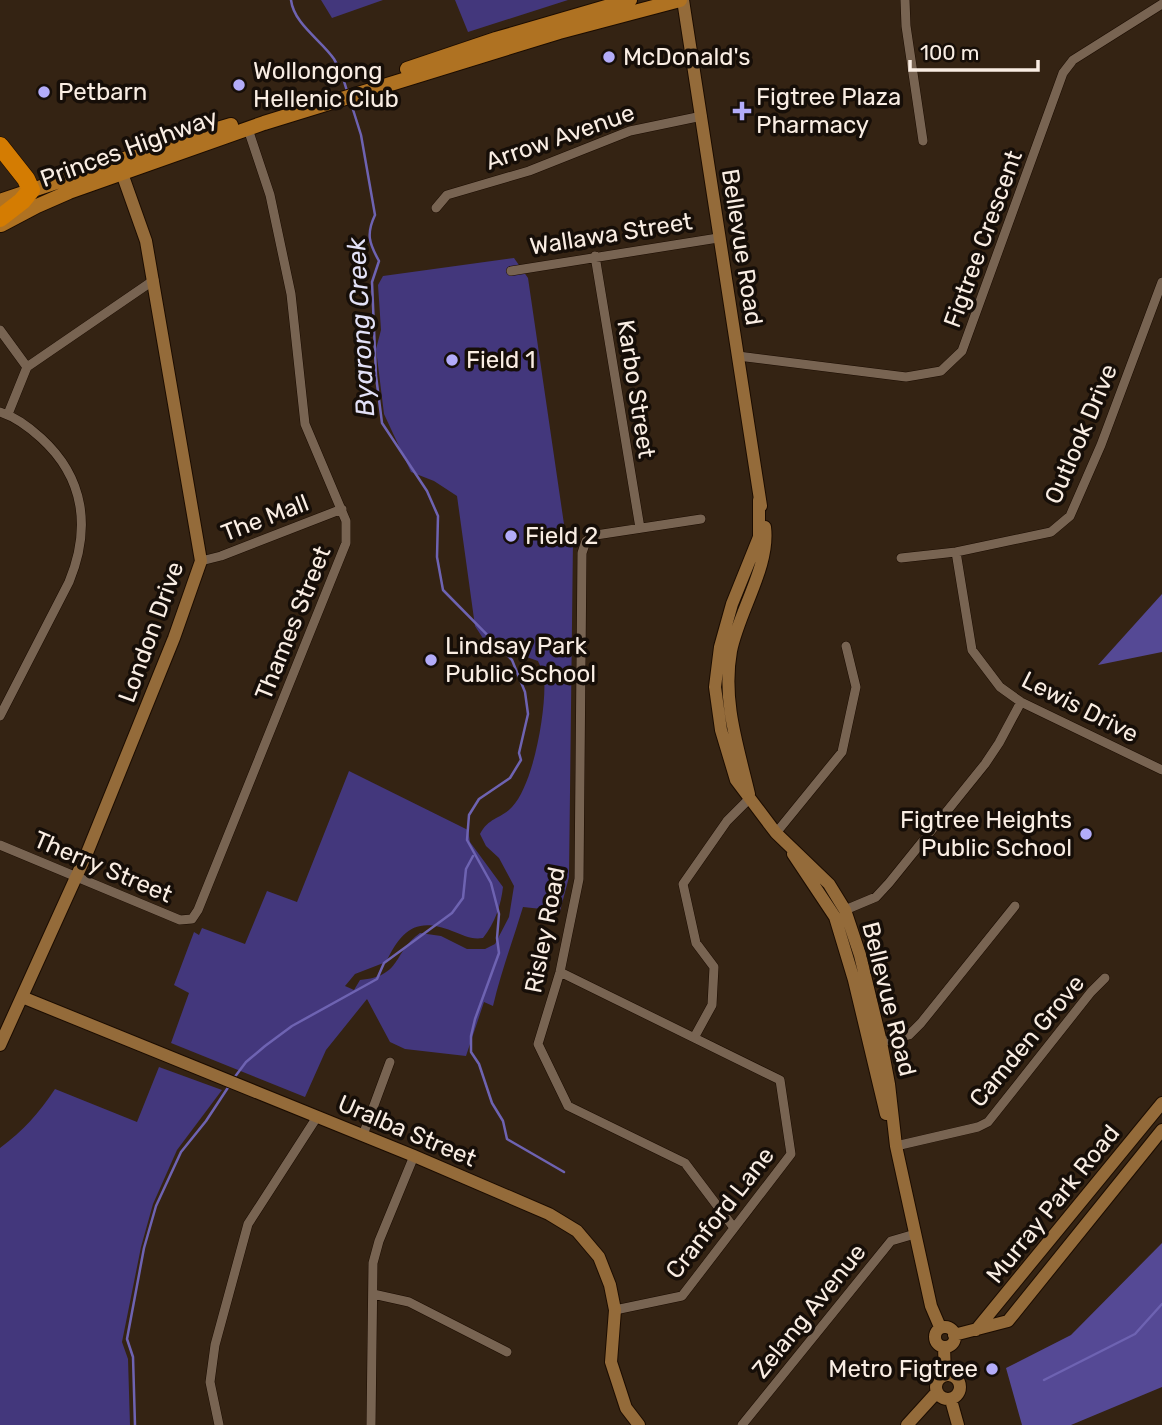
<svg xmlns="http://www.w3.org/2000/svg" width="1162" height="1425" font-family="Rubik,sans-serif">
  <rect width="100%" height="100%" fill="#342313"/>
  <path fill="#43377c" d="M321,0H383L332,18Z
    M455,0H568L468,32Z
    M514,258L528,278L565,531L573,540L569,877L560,911L523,907C513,940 501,972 493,1006L484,1002L466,1056L405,1049L390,1042L367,999L326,1050L305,1097L171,1043L189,993L174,985L194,932L199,935L202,928L245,944L267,891L297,902L349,771L468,830L470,842L503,887C501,905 495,923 483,938C471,940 463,935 452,931C415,916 401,932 386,962L355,974L345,986L354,990L360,980C403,976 392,953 420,933L441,936L467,949H485L495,944L509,917L514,886L499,858L486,846L480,834C489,817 501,819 512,807C534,784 547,707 544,676C543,671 540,666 538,661L486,643L475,626L457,496L434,481L411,472L384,414L376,349L381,330L378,285L383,276Z
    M159,1067L222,1090L177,1150L153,1204L141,1247L122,1342L128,1359L130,1425H0V1148C23,1131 39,1113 55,1089L137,1122Z"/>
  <path fill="#554995" d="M1162,594V652L1098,665Z
    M1162,1243V1387L1071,1425H1022L1006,1368L1071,1335Z"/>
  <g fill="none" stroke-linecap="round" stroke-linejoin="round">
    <path stroke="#6e63b2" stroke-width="2.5" d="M291,0C294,24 321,40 334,59C340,69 344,80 347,91
      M350,100L361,135L375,215C366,234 369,243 379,261L372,282L376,376L382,423L427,491L438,516L437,557L443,590L512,660L525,692L528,714L519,753L521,760L510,778L479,799L469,815L467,840L491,883L499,914L497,938L499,953L475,1019L471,1036V1052L479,1064L492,1103L503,1121L507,1139L564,1172
      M234,1078L246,1062L265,1046L292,1026L377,979L384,963L452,913L463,898L466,869L473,856
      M1044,1380L1135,1334L1162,1304
      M135,1425L133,1357L127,1339L144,1248L156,1206L181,1152L206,1121L229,1086"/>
    <defs>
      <path id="street" d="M905,0L906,26L923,141
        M436,208L447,195L529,171L630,131L702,116
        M595,256L640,528
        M511,271L718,238
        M0,330L27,367
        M738,356L906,377L941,371L962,351L1063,73L1073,60L1162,4
        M0,412C16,417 29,427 41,438C85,478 91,529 69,582L0,716
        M8,414L27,367L154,280
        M701,519L596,535L586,541L582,553L579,879L560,972L538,1044L568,1106L685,1163L734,1228
        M956,552L972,650L1000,687L1021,702L1162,770
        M901,558L956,552L1051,532L1070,516L1101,445L1162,282
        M201,561L221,556L342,509
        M776,833L842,752L856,687L846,646
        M0,845L180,920L192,919L198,910L346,543V521L305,424L291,294L270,195L248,129
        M845,910L876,897L889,883L985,764L999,743L1021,702
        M560,972L780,1080L791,1154L682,1296L615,1310
        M695,1036L712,1005L714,967L696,943L683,884L727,821L750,798
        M881,1042L909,1035L921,1023L1015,906
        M363,1135L390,1062
        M896,1146L978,1127L988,1122L1091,992L1105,978
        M373,1294L409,1302L507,1352
        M219,1425L210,1382L215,1345L248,1224L317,1117
        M371,1425L373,1263L379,1241L414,1156
        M742,1425L891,1241L915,1234"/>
      <path id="secondary" d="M683,0L761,506
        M759,500V537L732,604L720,647L715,687L721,730L736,780L776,833L829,884L845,910L860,955L881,1042L889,1084L896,1146L931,1306L940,1327
        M749,794C738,747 722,701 731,651C739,611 770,566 765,527
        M793,854L835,917L854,980L886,1114
        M22,997L414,1156L549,1214L577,1231L599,1257L610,1285L615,1310L611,1362L626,1408L639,1425
        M0,1045L87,853L174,638L201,561L146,241L119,165
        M935 1337a10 10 0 1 1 20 0a10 10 0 1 1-20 0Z
        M976,1330L1162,1103
        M954,1335L1008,1321L1162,1130
        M944,1347L945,1375
        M936 1387a12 12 0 1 1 24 0a12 12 0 1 1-24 0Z
        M951,1400L958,1425
        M907,1425L937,1392"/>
      <path id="primary" d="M407,69L496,39L630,0
        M0,201L184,139L231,125
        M1,225L37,206L69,192L264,123L559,32L680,0"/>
      <path id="highway" d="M0,146L26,179L31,190L22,201L0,218"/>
    </defs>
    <use href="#street" stroke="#1b0c01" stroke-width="10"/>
    <use href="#secondary" stroke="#1b0c01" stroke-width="14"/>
    <use href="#primary" stroke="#1b0c01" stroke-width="16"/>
    <use href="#highway" stroke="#1b0c01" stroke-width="19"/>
    <use href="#street" stroke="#786452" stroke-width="9"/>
    <use href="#secondary" stroke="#946b3a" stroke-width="12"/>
    <use href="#primary" stroke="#af7222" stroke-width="14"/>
    <use href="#highway" stroke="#d47c02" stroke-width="18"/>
  </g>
  <g fill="#b3acf9" stroke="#160e08" stroke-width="2.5">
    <circle cx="609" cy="57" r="7"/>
    <circle cx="239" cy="85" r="7"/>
    <circle cx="44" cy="92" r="7"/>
    <path d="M738.5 100.5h7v7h7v7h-7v7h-7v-7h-7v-7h7z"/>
    <circle cx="452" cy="360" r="7"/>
    <circle cx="511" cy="536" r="7"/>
    <circle cx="431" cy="660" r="7"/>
    <circle cx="1086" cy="834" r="7"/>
    <circle cx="992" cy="1369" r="7"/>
  </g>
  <g text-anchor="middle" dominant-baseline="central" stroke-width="7" stroke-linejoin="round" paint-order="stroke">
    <g font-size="24" fill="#f9ede3" stroke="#160e08" text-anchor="start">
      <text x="623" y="57">McDonald's</text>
      <text x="253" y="71">Wollongong<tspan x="253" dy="28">Hellenic Club</tspan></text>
      <text x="58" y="92">Petbarn</text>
      <text x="756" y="97">Figtree Plaza<tspan x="756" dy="28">Pharmacy</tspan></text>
      <text x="466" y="360">Field 1</text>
      <text x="525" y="536">Field 2</text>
      <text x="445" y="646">Lindsay Park<tspan x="445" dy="28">Public School</tspan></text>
      <text x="1072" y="820" text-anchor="end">Figtree Heights<tspan x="1072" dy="28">Public School</tspan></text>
      <text x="978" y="1369" text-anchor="end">Metro Figtree</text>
    </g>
    <g font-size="24" fill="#f9ede3" stroke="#160e08">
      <text transform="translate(560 137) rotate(-19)">Arrow Avenue</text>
      <text transform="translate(129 148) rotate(-20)">Princes Highway</text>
      <text transform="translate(611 234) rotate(-9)">Wallawa Street</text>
      <text transform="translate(983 239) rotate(-70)">Figtree Crescent</text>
      <text transform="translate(742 247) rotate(81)">Bellevue Road</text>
      <text transform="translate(636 389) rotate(81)">Karbo Street</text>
      <text transform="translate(1081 434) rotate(-67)">Outlook Drive</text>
      <text transform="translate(265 518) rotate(-21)">The Mall</text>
      <text transform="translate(293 623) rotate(-68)">Thames Street</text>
      <text transform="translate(151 632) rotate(-70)">London Drive</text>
      <text transform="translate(1080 707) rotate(27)">Lewis Drive</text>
      <text transform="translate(103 867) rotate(23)">Therry Street</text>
      <text transform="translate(545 930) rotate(-79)">Risley Road</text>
      <text transform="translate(889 999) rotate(76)">Bellevue Road</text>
      <text transform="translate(1027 1041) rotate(-50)">Camden Grove</text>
      <text transform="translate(407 1131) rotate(23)">Uralba Street</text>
      <text transform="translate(1053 1204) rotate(-51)">Murray Park Road</text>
      <text transform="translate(720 1213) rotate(-52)">Cranford Lane</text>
      <text transform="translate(809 1311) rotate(-51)">Zelang Avenue</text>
    </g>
    <g font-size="26" font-style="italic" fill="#e2e1f7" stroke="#160e08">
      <text transform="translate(361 327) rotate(-93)">Byarong Creek</text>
    </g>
  </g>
  <path d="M910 60v10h128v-10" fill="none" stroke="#f9ede3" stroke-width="3.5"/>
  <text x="920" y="60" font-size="21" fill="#f9ede3" stroke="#160e08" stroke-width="5" paint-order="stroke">100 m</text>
</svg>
